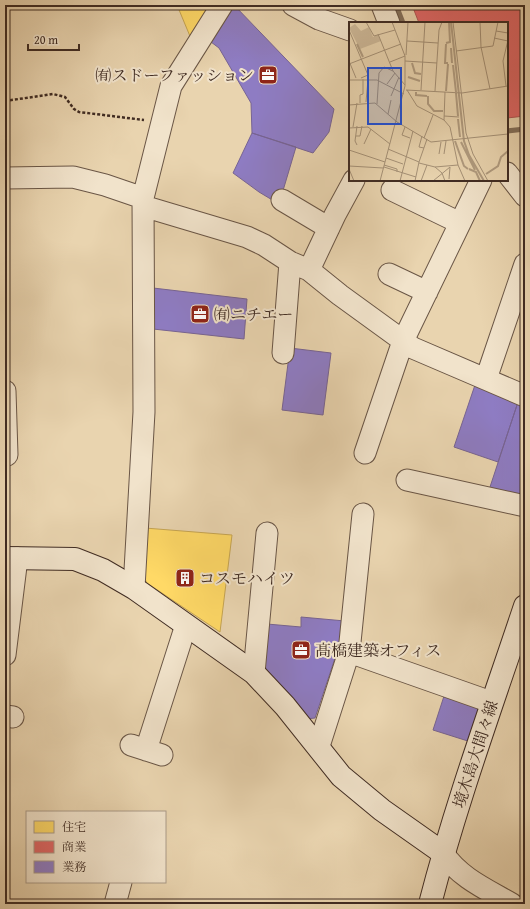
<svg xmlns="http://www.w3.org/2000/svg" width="530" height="909" font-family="'Gentium Book Plus','Noto Serif JP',serif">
  <rect width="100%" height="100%" fill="#e9d4af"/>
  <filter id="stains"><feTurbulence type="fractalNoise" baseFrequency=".005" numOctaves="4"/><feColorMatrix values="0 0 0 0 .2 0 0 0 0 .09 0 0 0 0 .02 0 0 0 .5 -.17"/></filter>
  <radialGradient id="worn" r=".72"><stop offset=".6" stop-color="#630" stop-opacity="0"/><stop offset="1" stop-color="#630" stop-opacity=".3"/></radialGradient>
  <path fill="#ffd966" stroke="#c6a552" d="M177,5H218L192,41Z
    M145,528L232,535L220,632L147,583L142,573Z"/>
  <path fill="#e06666" stroke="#b05552" d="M412,5H525V116L507,118V23H419Z"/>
  <path fill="#8e7cc3" stroke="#776493" d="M234,5L334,109L329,132L313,153L252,133L251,103L219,48L207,39L232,6Z
    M252,133L296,147L279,204L259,192L233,173Z
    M519,172H525V180Z
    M153,288L247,299L244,339L153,329Z
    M290,348L331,353L323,415L282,410Z
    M477,379L519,399L498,462L454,447Z
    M519,399L525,402V498L489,490Z
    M301,617L345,621L344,631L315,718L306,719L263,670L267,624L301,627Z
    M445,693L474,702L481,716L471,742L433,730Z"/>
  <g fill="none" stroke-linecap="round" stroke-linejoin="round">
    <path stroke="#836f5a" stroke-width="5" d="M396,5L403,23
      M507,131L525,129"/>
    <defs>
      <path id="street" d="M293,5L319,19L350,30
        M382,5L389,23
        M507,173L525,196
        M5,178L73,177L105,185L143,198
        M392,190L460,223
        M282,200L329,228
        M143,206L247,237L264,245L290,262L309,270L340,295L413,348L525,396
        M309,270L335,215L354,180
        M389,274L427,292
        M283,353L290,262
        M486,379L525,264
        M5,391L7,455
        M365,453L403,341L481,180
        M407,480L525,506
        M134,588L144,412L143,198L171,86L222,5
        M349,652L491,702
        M5,655L17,558
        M254,673L267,533
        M5,716L13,717
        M131,745L162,755
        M319,746L349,652L363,514
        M146,750L186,625
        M443,853C460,878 486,889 512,904
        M115,904L121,882"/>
      <path id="secondary" d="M5,558L75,559L103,570L134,588L254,673L285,706L341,776L382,810L443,853
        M430,904C456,803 492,705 525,606"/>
    </defs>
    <use href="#street" stroke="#6a5646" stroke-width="23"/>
    <use href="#secondary" stroke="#402c23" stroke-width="24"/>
    <path stroke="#402c23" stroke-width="2.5" stroke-dasharray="3 2" stroke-linecap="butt" d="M5,101L53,94L65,97L74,109L79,112L144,120"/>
    <use href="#street" stroke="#f1e3cb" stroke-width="21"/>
    <use href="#secondary" stroke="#f1e3cb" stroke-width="22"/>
  </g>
  <defs>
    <symbol id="office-square" viewBox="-11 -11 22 22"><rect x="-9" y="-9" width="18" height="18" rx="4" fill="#8f2418" stroke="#f1e3cb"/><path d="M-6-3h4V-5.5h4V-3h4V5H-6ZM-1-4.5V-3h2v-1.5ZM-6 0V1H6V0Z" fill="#fff"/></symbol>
    <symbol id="building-square" viewBox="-11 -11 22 22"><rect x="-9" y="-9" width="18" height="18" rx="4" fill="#8f2418" stroke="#f1e3cb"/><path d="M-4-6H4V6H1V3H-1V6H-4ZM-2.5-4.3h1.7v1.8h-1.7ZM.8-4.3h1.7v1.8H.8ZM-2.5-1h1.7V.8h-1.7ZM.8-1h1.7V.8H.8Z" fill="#fff"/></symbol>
  </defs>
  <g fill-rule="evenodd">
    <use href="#office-square" x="257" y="64" width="22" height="22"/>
    <use href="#office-square" x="189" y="303" width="22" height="22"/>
    <use href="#building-square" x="174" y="567" width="22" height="22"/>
    <use href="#office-square" x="290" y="639" width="22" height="22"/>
  </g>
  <g text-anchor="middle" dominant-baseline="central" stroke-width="4" stroke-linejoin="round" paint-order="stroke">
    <g font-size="16" fill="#402c23" stroke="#f1e3cb" text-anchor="start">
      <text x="254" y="75" text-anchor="end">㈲スドーファッション</text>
      <text x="214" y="314">㈲ニチエー</text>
      <text x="199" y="578">コスモハイツ</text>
      <text x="315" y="650">髙橋建築オフィス</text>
    </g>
    <g font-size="16" fill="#402c23" stroke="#f1e3cb">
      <text transform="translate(475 754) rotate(-72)">境木島大間々線</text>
    </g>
  </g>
  <g transform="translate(349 22)">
    <rect width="159" height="159" fill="#e9d4af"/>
    <path d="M6,2L12,9L20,5L24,15L29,13L32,19L11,27L0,6Z" fill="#ccb797"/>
    <path fill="none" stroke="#b09b7f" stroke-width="2" d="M102,0L115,119L120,133L135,159M97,21L101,20L100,0M8,22L14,35M97,22L96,41H99M102,26L103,41M63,41L66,51L72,52M104,43L107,70M59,55L71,59M97,69L99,42M67,70V73L78,74M107,71L109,94M79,74V82L85,89H94M109,97L111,115M106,119L115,144L119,147M112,120L126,148M120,147L127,150L131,159M137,152L149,144L152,135L159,129"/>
    <path fill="none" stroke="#a59177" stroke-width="1" d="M17,0L25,14L46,8M104,0L117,111L124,132L139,159M131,0L132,25L141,67M0,8L19,53L12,56M147,9L159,11M29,12L44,49L56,63M145,16L159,19M58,19L89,21M36,28L52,22M107,29L144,24L149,0M57,33L59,0M0,39L7,56M56,39L88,41M41,40L56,34M0,42L36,28M0,58H28M28,58L55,72M38,62L46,51M157,64L154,39L159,18M57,68L113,71L159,64M58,68L68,84L95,98L101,105L109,143L116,159M72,68L76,0M86,69L90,8L93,0M42,74L50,55M17,80L19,57M11,81V73L14,72V57M28,82L30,51L35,45L44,49M0,83L26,81L48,100L82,120L159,112M39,92L42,78M95,94L110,95M95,98L96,70M8,104L6,119L8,123M4,105L8,81M56,105L53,113L61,116M0,106L19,105L41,122M7,114H11L13,104M73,114L70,125L75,126M75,116L84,93M15,122L22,107M39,127L70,140L66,159M0,128L36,140M90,132L92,120M95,132L97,119M37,136L54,142M70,140L78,117M70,141L86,145L109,143M35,143L48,147V150M0,144L34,146M35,145L67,155M86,145L93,151L96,159M0,147L5,159M100,157L101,145M31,159L56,64V34L43,0M51,159L64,109M72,159L78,143M84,159L101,145"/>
    <path fill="#1d4ed8" fill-opacity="0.15" stroke="#1d4ed8" stroke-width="2" d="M19,46H52V102H19Z"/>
    <rect width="159" height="159" fill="none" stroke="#402c23" stroke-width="2"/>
  </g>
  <rect width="530" height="909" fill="none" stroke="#e9d4af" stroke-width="20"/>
  <rect x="6" y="6" width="518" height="897" fill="none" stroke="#402c23" stroke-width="2"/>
  <rect x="10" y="10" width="510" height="889" fill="none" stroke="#402c23"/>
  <rect x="26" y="811" width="140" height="72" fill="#f1e3cb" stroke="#aa9a88"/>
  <rect x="34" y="821" width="20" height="12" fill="#ffd966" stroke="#aa9a88"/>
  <text x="62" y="831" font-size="12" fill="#402c23">住宅</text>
  <rect x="34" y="841" width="20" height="12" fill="#e06666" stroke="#aa9a88"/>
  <text x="62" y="851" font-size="12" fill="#402c23">商業</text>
  <rect x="34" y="861" width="20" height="12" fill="#8e7cc3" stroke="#aa9a88"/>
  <text x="62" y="871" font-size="12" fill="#402c23">業務</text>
  <path d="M28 44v6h51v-6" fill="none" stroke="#402c23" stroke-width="2"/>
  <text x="34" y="44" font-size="12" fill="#402c23" stroke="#f1e3cb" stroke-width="3" paint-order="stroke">20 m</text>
  <rect width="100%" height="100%" filter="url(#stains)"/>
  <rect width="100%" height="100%" fill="url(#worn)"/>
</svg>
